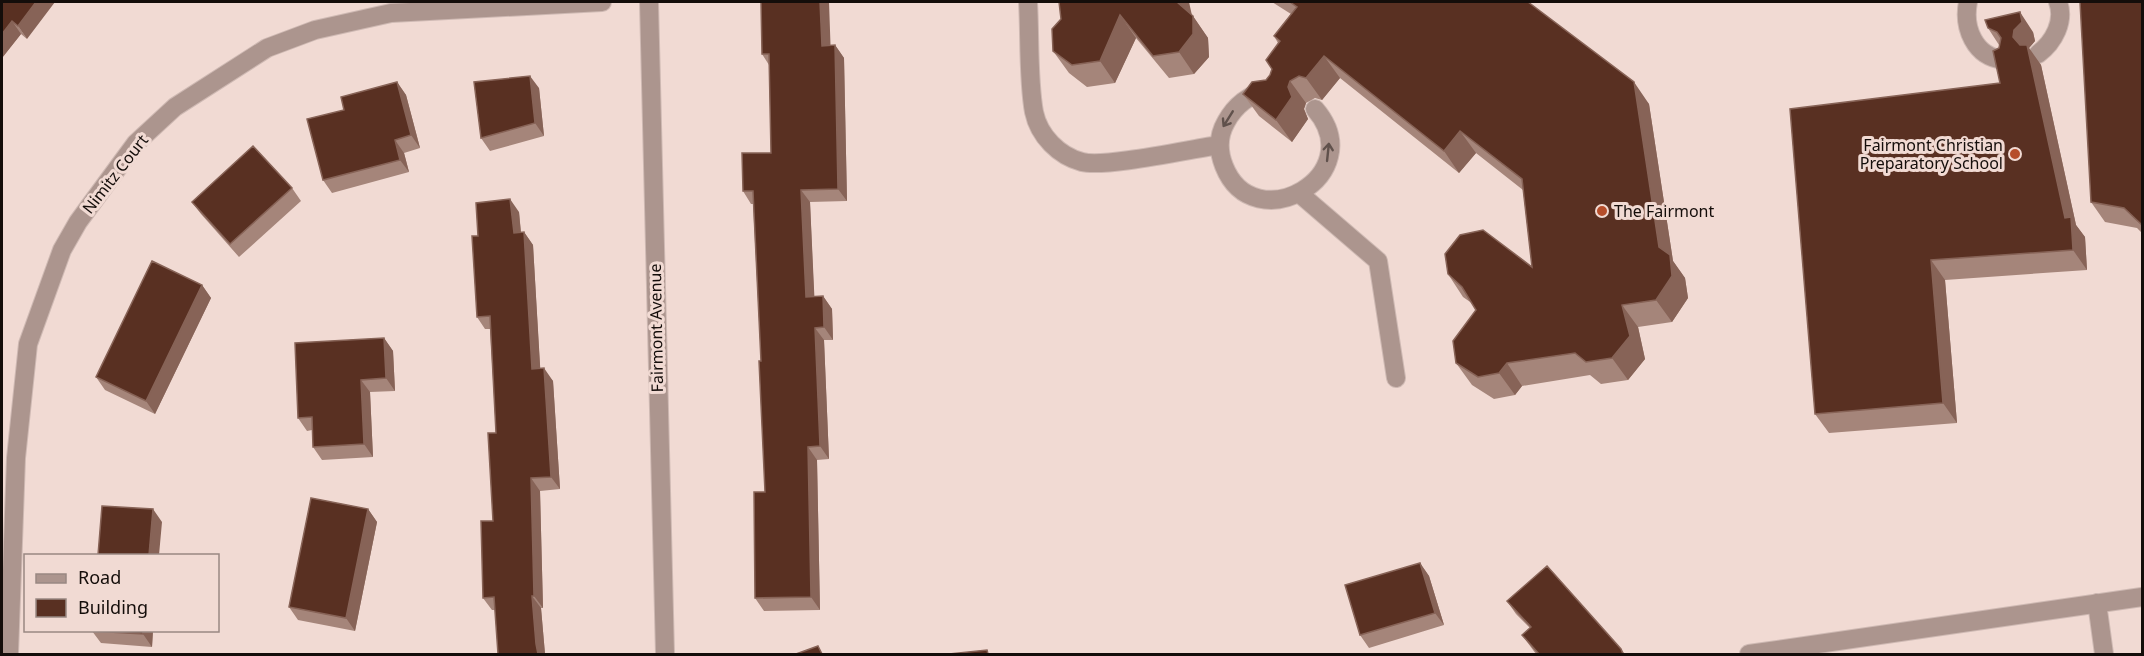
<svg xmlns="http://www.w3.org/2000/svg" width="2144" height="656" font-family="'Noto Sans',sans-serif">
  <rect width="100%" height="100%" fill="#f1dad3"/>
  <g fill="none" stroke-linecap="round" stroke-linejoin="round">
    <defs>
      <path id="service" d="M1028,2C1030,35 1028,80 1034,112C1039,136 1059,156 1082,162C1105,168 1191,149 1219,145
        M1968,2C1963,27 1974,57 2004,60
        M2038,54C2054,42 2065,21 2058,2
        M1268,92C1250,92 1234,107 1226,122C1218,136 1218,151 1224,166C1254,242 1372,175 1315,109
        M1300,194L1378,261L1396,378
        M2097,603L2104,654
        M1749,654L2142,597"/>
      <path id="minor" d="M9,654L16,458L28,344L62,250L78,222L136,143L175,107L267,48L315,30L391,13L602,2"/>
      <path id="tertiary" d="M649,2L665,654"/>
    </defs>
    <use href="#service" stroke="#ceb9b3" stroke-width="20"/>
    <use href="#minor" stroke="#ceb9b3" stroke-width="20"/>
    <use href="#tertiary" stroke="#ceb9b3" stroke-width="20"/>
    <use href="#service" stroke="#ac958e" stroke-width="18"/>
    <use href="#minor" stroke="#ac958e" stroke-width="18"/>
    <use href="#tertiary" stroke="#ac958e" stroke-width="18"/>
  </g>
  <path fill="#a5857a" d="M2,2L27,39L21,34L2,58Z
    M1272,2H1528L1649,104L1673,261L1685,278L1688,298L1672,322L1638,327L1645,359L1628,380L1601,384L1590,375L1522,386L1515,395L1494,399L1472,385L1456,363L1476,310L1473,304L1463,297L1448,274L1532,267L1523,190L1476,153L1459,173L1340,78L1322,100L1315,98L1306,103L1304,109L1308,119L1292,142L1259,116L1243,94L1266,80L1270,75L1278,43L1274,36L1291,14Z
    M2142,2V233L2137,228L2105,222L2091,202Z
    M1192,15L1208,38L1209,57L1194,74L1169,78L1136,38L1115,83L1087,87L1069,73L1053,51L1061,19Z
    M1988,28L2033,32L2035,41L2029,48L2041,65L2076,225L2085,237L2087,270L1945,280L1957,423L1829,433L1815,414L2000,83L1999,45Z
    M835,45L844,58L847,201L810,202L814,296H823L832,309L833,340H824L829,459L817,460L820,610L764,611L755,598L765,492L761,361L753,204H751L743,191L771,153L769,65L762,54Z
    M397,82L406,95L420,148L404,153L409,172L332,193L323,180L344,110Z
    M539,88L544,136L490,151L481,138Z
    M292,188L301,201L239,257L201,214L192,202Z
    M519,212L521,232H524L533,245L540,368L553,381L560,489L540,491L543,608H541L545,654H498L495,610H492L483,598L493,521L496,433L490,329H485L477,317Z
    M202,285L211,298L155,414L105,390L96,377Z
    M384,338L393,351L395,391L370,392L373,457L322,460L313,447L312,430L307,431L298,418Z
    M368,509L377,522L355,631L298,620L289,607Z
    M1420,563L1429,576L1444,625L1369,648L1360,635Z
    M1507,601L1621,649L1625,654H1536L1522,635L1530,628L1516,614Z
    M153,630L152,647L101,643L92,631Z"/>
  <path fill="#876357" d="M36,2H55L27,39L18,26Z
    M820,2H829L831,59L822,46Z
    M1178,2H1189L1193,20V16L1208,38L1209,57L1194,74L1179,52Z
    M2020,12L2033,32L2035,41L2029,48L2041,65L2076,225L2085,237L2087,270L2073,250L2027,57L2013,37L2014,30Z
    M1120,15L1136,38L1115,83L1100,61Z
    M12,21L21,34L2,58V34Z
    M835,45L844,58L847,201L838,189Z
    M1324,56L1340,78L1322,100L1306,78Z
    M530,76L539,88L544,136L535,123Z
    M1290,81L1306,103L1304,109L1308,119L1292,142L1276,120Z
    M397,82L406,95L420,148L411,135Z
    M1634,82L1649,104L1673,261L1685,278L1688,298L1672,322L1656,300L1659,247Z
    M1460,131L1476,153L1459,173L1444,151Z
    M395,140L404,153L409,172L400,160Z
    M801,190L810,202L815,310L806,297Z
    M510,199L519,212L522,246L514,233Z
    M524,232L533,245L541,381L532,369Z
    M1931,260L1945,280L1957,423L1943,403Z
    M202,285L211,298L155,414L146,401Z
    M823,296L832,309L833,340L824,327Z
    M1622,305L1638,327L1645,359L1628,380L1612,358Z
    M815,328L824,340L829,459L820,446Z
    M384,338L393,351L395,391L386,378Z
    M1507,363L1522,386L1515,395L1499,373Z
    M544,368L553,381L560,489L551,477Z
    M361,380L370,392L373,457L364,444Z
    M808,447L817,460L820,610L811,597Z
    M531,478L540,491L543,608L534,596Z
    M153,509L162,522L159,555H149Z
    M368,509L377,522L355,631L346,618Z
    M1420,563L1429,576L1444,625L1435,613Z
    M532,596L541,608L545,654H538L536,644Z
    M143,630H153L152,647L143,634Z"/>
  <path fill="#593022" stroke="#876357" stroke-width="1.5" d="M2,2H36L18,26L12,21L2,34Z
    M761,2H820L822,46L835,45L838,189L801,190L806,297L823,296L824,327L815,328L820,446L808,447L811,597L755,598L754,492H765L759,361H761L753,191H743L742,153H771L769,54H762Z
    M1059,2H1178V3L1193,16V34L1179,52L1153,56L1120,15L1100,61L1072,65L1053,51L1052,29L1061,19Z
    M1290,2H1528L1634,82L1659,247L1670,255L1672,276L1656,300L1622,305L1630,336L1612,358L1586,362L1575,353L1507,363L1499,373L1478,377L1456,363L1453,341L1476,310L1462,287L1448,274L1445,254L1460,235L1483,230L1532,267L1522,179L1460,131L1444,151L1324,56L1306,78L1299,76L1290,81L1288,87L1292,97L1276,120L1243,94L1252,82L1266,80L1270,75L1272,69L1266,60L1280,41L1274,36L1297,7Z
    M2080,2H2142V225L2124,208L2091,202Z
    M2020,12L2022,22L2014,30L2013,37L2020,45H2027L2065,218L2071,217L2073,250L1931,260L1943,403L1815,414L1790,109L2000,83L1993,51L1999,48L2001,38L1997,32L1988,28L1985,20Z
    M530,76L535,123L481,138L474,82Z
    M397,82L411,135L395,140L400,160L323,180L307,119L344,110L341,97Z
    M253,146L292,188L230,244L192,202Z
    M510,199L514,233L524,232L532,369L544,368L551,477L531,478L534,596H532L536,644L538,654H498L494,597L483,598L481,521H493L488,433H496L490,316L477,317L472,236H478L476,203Z
    M152,261L202,285L146,401L96,377Z
    M384,338L386,378L361,380L364,444L313,447L312,417L298,418L295,343Z
    M311,498L368,509L346,618L289,607Z
    M102,506L153,509L149,555H98Z
    M1420,563L1435,613L1360,635L1345,585Z
    M1547,566L1621,649L1623,654H1539L1522,635L1531,627L1507,601Z
    M143,630V634L92,631V630Z
    M818,646L822,654H796Z
    M987,650L988,654H949Z"/>
  <defs><path id="oneway-shaft" d="M-6 0H5M1.5-3L5.5 0L1.5 3" fill="none" stroke-width="1.6" stroke-linecap="round" stroke-linejoin="round" transform="scale(1.5)"/></defs>
  <g stroke="#60514c">
    <use href="#oneway-shaft" transform="translate(1228 119) rotate(122)"/>
    <use href="#oneway-shaft" transform="translate(1328 152) rotate(-84)"/>
  </g>
  <g fill="#b64e2b" stroke="#f1dad3" stroke-width="2">
    <circle cx="2015" cy="154" r="6"/>
    <circle cx="1602" cy="211" r="6"/>
  </g>
  <g text-anchor="middle" dominant-baseline="central" stroke-width="6" stroke-linejoin="round" paint-order="stroke">
    <g font-size="16" fill="#140d0a" stroke="#f1dad3" text-anchor="end">
      <text x="2003" y="145">Fairmont Christian<tspan x="2003" dy="18">Preparatory School</tspan></text>
      <text x="1614" y="211" text-anchor="start">The Fairmont</text>
    </g>
    <g font-size="16" fill="#140d0a" stroke="#f1dad3">
      <text transform="translate(115 174) rotate(-52)">Nimitz Court</text>
      <text transform="translate(656 328) rotate(-91)">Fairmont Avenue</text>
    </g>
  </g>
  <rect width="2144" height="656" fill="none" stroke="#140d0a" stroke-width="6"/>
  <rect x="24" y="554" width="195" height="78" fill="#f1dad3" stroke="#998883" stroke-width="1.5"/>
  <rect x="36" y="574" width="30" height="9" fill="#ac958e" stroke="#998883" stroke-width="1.5"/>
  <text x="78" y="584" font-size="18" fill="#140d0a">Road</text>
  <rect x="36" y="599" width="30" height="18" fill="#593022" stroke="#998883" stroke-width="1.5"/>
  <text x="78" y="614" font-size="18" fill="#140d0a">Building</text>
</svg>
